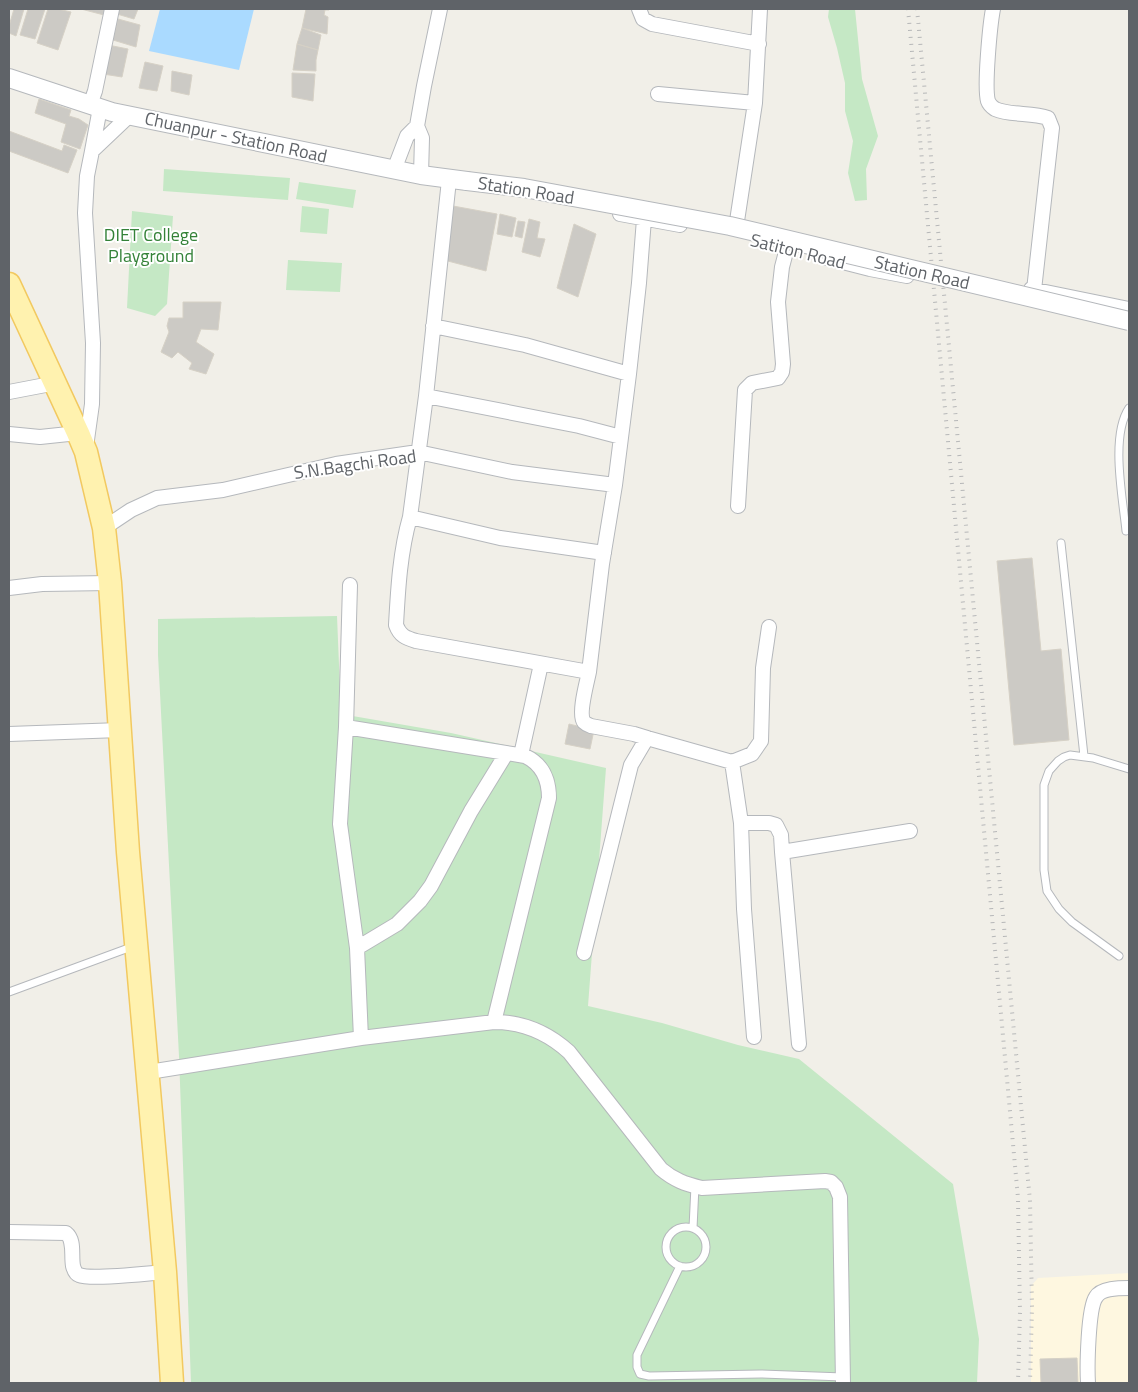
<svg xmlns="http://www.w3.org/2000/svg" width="1138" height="1392" font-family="'Titillium Web',sans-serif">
  <rect width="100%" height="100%" fill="#f1efe8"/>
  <path fill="#fef7e0" d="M1129,1273V1383H1031V1286L1038,1278Z"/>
  <path fill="#c5e8c5" d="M829,9H855L862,79L878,136L866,169L867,200L855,201L848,173L853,141L845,111V83L837,48L828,17Z
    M164,169L290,178L288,200L163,191Z
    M299,182L356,190L353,208L296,199Z
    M302,206L329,209L327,234L300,232Z
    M132,211L173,216L167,304L155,316L127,308Z
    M288,260L342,263L340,292L286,290Z
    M337,616L341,714L451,733L606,768L588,1006L662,1023L738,1045L799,1059L953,1184L979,1339L977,1383H191L179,1056L158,655V619Z"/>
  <path fill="#aadaff" d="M160,9H254L239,70L149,51Z"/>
  <path fill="#cccac5" stroke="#d6d1c6" d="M14,9H24L16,36L9,33V26Z
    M28,9H45L35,39L20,35Z
    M48,9H58L71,12L58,50L37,43Z
    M81,9H106L104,15Z
    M119,9H138L134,19L117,14Z
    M306,9H329V10H325L324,15L328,17L327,34L302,28Z
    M118,19L140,25L136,47L113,40Z
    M302,28L321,35L318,50L297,44Z
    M297,44L318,50L316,60V71L293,70Z
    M108,45L128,49L122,77L103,74Z
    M145,62L163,66L157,91L139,88Z
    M172,71L192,75L189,95L171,91Z
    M292,73L315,74L313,101L292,97Z
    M39,99L71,110L69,116L79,119L88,125L80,149L61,142L66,124L35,113Z
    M9,131L62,151L64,145L77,150L68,173L9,151Z
    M453,206L497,214L486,271L444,260Z
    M500,214L516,218L512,237L497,234Z
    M529,219L540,222L537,238L545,239L540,257L522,252Z
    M518,221L525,222L522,238L515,236Z
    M574,224L596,234L578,297L557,288Z
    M183,302H221L218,330L201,329L196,342L214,354L206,374L189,369L192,363L178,352L172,358L161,352L169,332L167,326L169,318H183Z
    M1032,558L1041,651L1061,649L1069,740L1014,745L997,561Z
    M569,724L594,730L590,749L565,744Z
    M1077,1358L1078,1383H1041L1040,1359Z"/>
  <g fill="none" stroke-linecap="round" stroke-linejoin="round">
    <defs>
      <path id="service" d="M1126,531C1123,499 1110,436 1129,408
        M1061,543L1084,756
        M1119,956L1072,922L1059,909L1047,891L1044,870V785L1049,771L1058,761L1064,757L1070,755L1093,758L1129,769
        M9,992L134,946
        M666 1247a20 20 0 1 1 40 0a20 20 0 1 1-40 0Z
        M693,1228L695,1186
        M680,1266L637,1355V1367L640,1374L649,1376L761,1374L843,1377"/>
      <path id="minor" d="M639,9L643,19L652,24L759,44
        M993,9C990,25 984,87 988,101C989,104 992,107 995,109C1011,116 1032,112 1048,118L1052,128L1034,290
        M658,94L755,103
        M90,105L95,91L112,9
        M92,151L100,108
        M394,170L407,136L417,126
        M421,175L422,138L417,126L424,86L440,9
        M449,180L426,396L410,517C400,552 398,589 396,625C400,636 406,638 416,641L589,672L602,564L615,485L629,374L639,283L644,219
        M620,214L680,225
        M737,221L755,103L760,9
        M823,257L870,269L907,276
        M1031,289L1129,309
        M433,326L525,345L629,374
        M9,392L56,383
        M426,396L579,426L621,437
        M9,434L40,437L78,433
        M86,447L92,404L93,343L85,213L87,176L92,151L130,115
        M738,506L745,390L752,383L778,378L782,372L783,364L778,302L782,267L787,248
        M410,517L500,538L604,553
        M104,528L131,510L157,498L223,490L336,464L418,452L512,472L615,485
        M350,585L346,727L340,824L357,948L361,1038
        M9,588L42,584L110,583
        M346,727L525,756C542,764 549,779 549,798L494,1022
        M9,734L120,730
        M647,738L732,762L741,823H769L776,825L781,835L782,852L910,831
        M521,755L541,664
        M732,762L752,754L761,741L763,668L769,627
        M741,823L744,909L754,1037
        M782,852L799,1044
        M357,948L397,924L420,901L431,886L471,811L506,754
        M584,953L631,765L647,738L634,734L591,726C588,725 586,724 584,722C578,714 587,682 589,672
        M149,1072L361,1038L494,1022C523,1022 547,1032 569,1052L661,1169C674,1180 685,1184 702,1188L825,1181L831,1182L836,1187L840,1197L843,1383
        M9,1232L66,1233C75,1240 71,1255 73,1266C74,1270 76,1274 79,1275C91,1280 150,1273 165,1272
        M1088,1383C1087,1367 1088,1308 1096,1297C1101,1288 1120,1288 1129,1288"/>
      <path id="tertiary" d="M9,78L112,112L421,175L467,181"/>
      <path id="primary" d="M9,284L78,433L86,452L104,528L110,583L128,852L165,1272L172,1383"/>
    </defs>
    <use href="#service" stroke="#b5b8bc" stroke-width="9"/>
    <use href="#minor" stroke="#b5b8bc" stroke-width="16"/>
    <use href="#tertiary" stroke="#b5b8bc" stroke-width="20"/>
    <use href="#primary" stroke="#f2c960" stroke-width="25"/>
    <use href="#service" stroke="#fff" stroke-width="7"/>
    <use href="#minor" stroke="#fff" stroke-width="14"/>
    <use href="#tertiary" stroke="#fff" stroke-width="18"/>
    <use href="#primary" stroke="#fff2af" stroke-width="22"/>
    <path stroke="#b6b7b8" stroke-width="4" stroke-dasharray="1 6" stroke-linecap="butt" d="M908,9L1018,1198L1020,1312L1018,1383
      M917,9L1030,1201L1032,1307L1030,1383"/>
    <defs>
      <path id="tertiary-bridge" d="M467,181L524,188L730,226L1129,321"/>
    </defs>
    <use href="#tertiary-bridge" stroke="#b5b8bc" stroke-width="20" stroke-linecap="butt"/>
    <use href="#tertiary-bridge" stroke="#fff" stroke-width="18"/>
  </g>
  <g text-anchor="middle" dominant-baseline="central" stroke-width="4" stroke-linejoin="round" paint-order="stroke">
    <g font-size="18" fill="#5f6368" stroke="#fff">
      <text transform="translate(236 137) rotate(12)">Chuanpur - Station Road</text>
      <text transform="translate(526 190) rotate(9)">Station Road</text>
      <text transform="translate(798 251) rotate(14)">Satiton Road</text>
      <text transform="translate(922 272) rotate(13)">Station Road</text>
      <text transform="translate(355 464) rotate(-8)">S.N.Bagchi Road</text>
    </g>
    <g font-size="18" fill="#348238" stroke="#fff">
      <text x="151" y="234">DIET College<tspan x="151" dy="21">Playground</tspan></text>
    </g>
  </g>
  <rect width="1138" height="1392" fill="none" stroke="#5f6368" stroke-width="20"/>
</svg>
